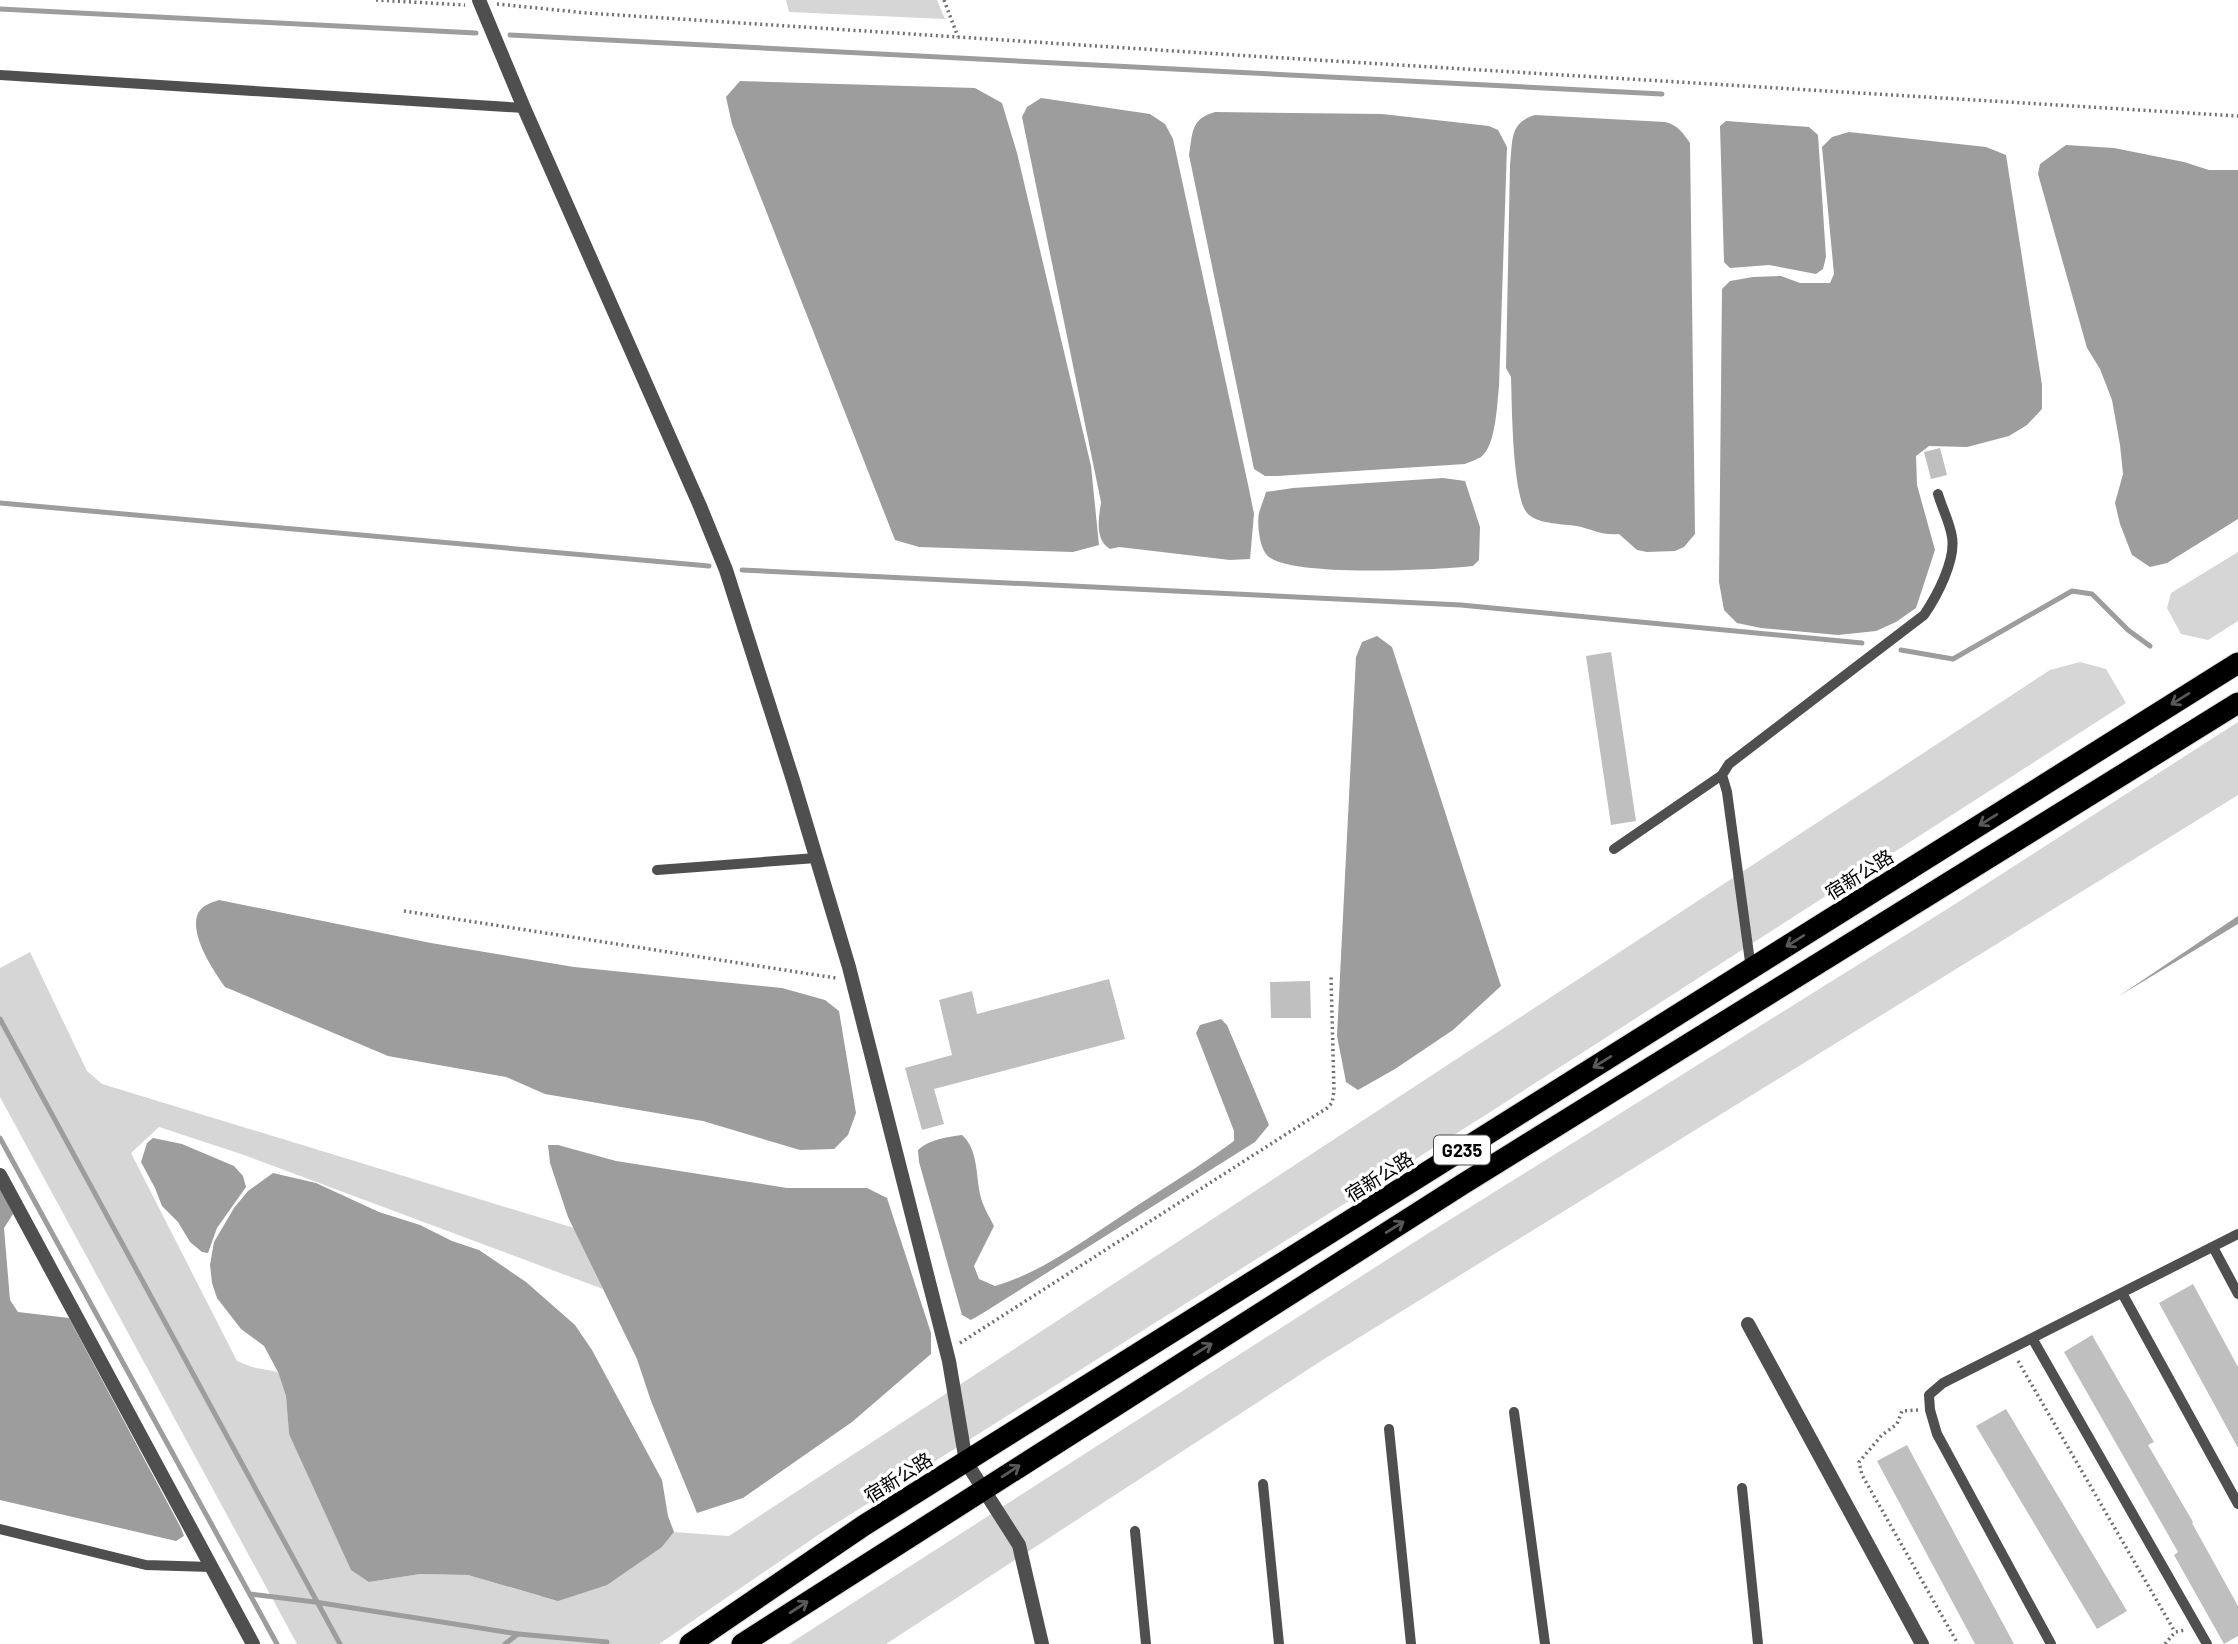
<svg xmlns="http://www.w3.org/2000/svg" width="2238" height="1644" font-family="Barlow,'Noto Sans SC',sans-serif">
  <rect width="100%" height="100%" fill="#fff"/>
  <path fill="#d6d6d6" d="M786,0H937L945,19L789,12Z
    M2238,552V621L2208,640L2181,634L2167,608L2171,593Z
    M2080,662L2106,669L2126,703L1484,1116L824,1531L659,1644H297L0,1097V968L30,952L87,1071L102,1084L574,1228L603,1289L244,1155L159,1127L131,1153L237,1361L252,1367L278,1372L286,1396L289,1434L369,1582L420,1574L468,1575L540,1596L662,1547L674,1532L729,1536L2050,670Z
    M2238,722V795L1321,1361L886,1644H789L1427,1234L1952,906Z"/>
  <path fill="#9d9d9d" d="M740,81L975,88L1002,103L1017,153L1091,466L1099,545L1073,552L919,547L895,540L732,124L726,97Z
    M1041,98L1150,114L1165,124L1173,139L1249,489L1254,514L1250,559L1230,560L1119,547L1110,549C1094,539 1099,518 1101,502L1022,117L1027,107Z
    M1215,112L1382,114L1489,126L1498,130L1507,147L1499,386C1497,404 1496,446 1481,457C1476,460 1469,462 1465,464L1277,476H1265L1254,469L1189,155C1193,133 1190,119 1215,112Z
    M1535,115L1665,122C1678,125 1683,133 1690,143L1695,534L1684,547L1675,551L1647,552L1637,550L1619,534C1604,536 1591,529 1577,526C1563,524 1540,524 1529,515C1512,502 1512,402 1511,377L1506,368L1510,165C1513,140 1509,123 1535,115Z
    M1726,121L1809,127L1818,135L1826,257L1823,269L1816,274L1769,265L1730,268L1724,262L1720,126Z
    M1849,132L1986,147L2006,155L2042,385V409L2027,425L2009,436L1967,447L1929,446L1916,456L1917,485L1935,550L1916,608L1896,622L1876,631L1838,635L1761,628L1737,623L1724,610L1719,582L1722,289L1730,281L1753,277L1781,276L1800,283H1830L1834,274L1822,147L1832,137Z
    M2066,145L2114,148L2184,162L2209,170H2238V519L2167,563L2150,567L2132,555L2120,524L2115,503L2123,474L2120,445L2112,400L2100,369L2087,348L2038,174L2040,164Z
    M1443,478L1465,481L1480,527L1479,560L1473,566C1441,570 1283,578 1266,554C1259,545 1257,523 1259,513C1261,506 1264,499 1266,492L1293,488Z
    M1377,636L1392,647L1501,986L1453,1030L1395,1069L1358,1090L1346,1082L1337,1036L1356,657L1362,642Z
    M219,900L431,943L574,967L782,988L825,1000L839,1011L856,1113L848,1135L834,1149L800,1150L703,1121L545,1094L506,1077L388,1056L225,987C213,970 191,937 197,916C200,906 210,903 219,900Z
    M2238,916V924L2119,996Z
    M1221,1019L1227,1025L1269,1125L1255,1142L983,1313L971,1320L962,1315L919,1162L918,1150C930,1139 947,1137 962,1135C978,1149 976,1175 980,1194C982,1205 989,1216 994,1226L974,1266L979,1279L995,1286C1043,1272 1084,1240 1126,1213C1162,1189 1199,1167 1234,1141V1131L1196,1033L1200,1025Z
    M153,1138L182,1144L234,1166L243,1176L246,1187L217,1228L208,1253L202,1252L190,1242L178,1222L162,1206L155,1188L141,1162L147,1143Z
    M548,1145H558L616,1161L787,1188H867L887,1198L931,1333V1354L852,1422L743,1498L697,1513L651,1401L637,1359L568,1217L550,1163Z
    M273,1173L316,1183L379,1212L420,1225L452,1241L479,1250L526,1282L575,1325L592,1350L662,1480L668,1516L674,1532L662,1547L607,1585L558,1601L468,1575L420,1574L369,1582L351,1570L289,1434L286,1396L278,1372L264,1346L241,1329L217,1298L212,1283L210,1265L214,1242L234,1208L248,1191Z
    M0,1189L13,1214L4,1228L10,1300L18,1312L69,1318L181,1528L184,1536L176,1541L0,1500Z"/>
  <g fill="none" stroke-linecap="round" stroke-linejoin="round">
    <path stroke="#9d9d9d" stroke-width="5" d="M0,9L476,33
      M510,35L1662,94
      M0,503L709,566
      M742,570L1461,605L1862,643
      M1901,650L1953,659L2072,591L2092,594L2128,630L2150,646
      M0,1019L340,1644
      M0,1138L277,1644
      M250,1594L315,1602L518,1634L607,1642
      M505,1644L518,1634"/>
  </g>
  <path fill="#bfbfbf" d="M1940,448L1947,475L1931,479L1924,452Z
    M1611,652L1636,821L1611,825L1586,656Z
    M1109,979L1125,1039L934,1089L944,1124L922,1130L905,1068L952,1055L939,1000L972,991L977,1014Z
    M1310,981L1311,1018H1271L1270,982Z
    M2193,1284L2238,1367V1448L2159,1303Z
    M2092,1335L2154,1442L2148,1445L2193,1522L2192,1523L2238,1606V1636L2224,1644L2174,1555L2178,1552L2064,1352Z
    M2006,1409L2127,1611L2097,1629L1976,1426Z
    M1907,1445L2014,1644H1975L1877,1461Z"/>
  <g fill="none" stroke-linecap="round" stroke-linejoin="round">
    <defs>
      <path id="highway" d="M690,1644L863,1526L2238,663
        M742,1644L1463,1184L2238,703"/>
    </defs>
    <use href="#highway" stroke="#dbdbdb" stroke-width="23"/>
    <path stroke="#717171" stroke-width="3.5" stroke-dasharray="2 3.5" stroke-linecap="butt" d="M376,0L465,5
      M944,0L958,37
      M497,4L587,13L1251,56L2238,116
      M404,911L836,978
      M960,1343L1327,1108L1332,1103L1334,1091L1331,976
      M2018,1361L2175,1632
      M1918,1410L1902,1411L1897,1424L1882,1435L1859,1462L1862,1475L1958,1644
      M2165,1644L2175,1632L2185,1630"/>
    <path stroke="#4f4f4f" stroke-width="10" d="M0,75L524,108
      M1722,775L1727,792L1751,969
      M1614,849L1722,775L1729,764L1924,615C1937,596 1956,560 1952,537C1950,523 1942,508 1938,494
      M657,870L816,858
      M2213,1247L2238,1294
      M2122,1293L2238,1504
      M2032,1338L2207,1644
      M1514,1412L1545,1644
      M1389,1429L1411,1644
      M1263,1484L1279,1644
      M1742,1488L1758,1644
      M0,1529L146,1565L211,1567
      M1135,1531L1146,1644
      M2051,1644L1937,1434L1930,1410L1929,1395L1943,1383L2238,1234"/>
    <path stroke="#4f4f4f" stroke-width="14" d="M479,0L524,108L700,506L726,570L793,780L849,967L949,1361L966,1462L1019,1545L1042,1644
      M0,1175L253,1644
      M1748,1324L1922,1644"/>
    <use href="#highway" stroke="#000" stroke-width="21"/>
  </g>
  <defs><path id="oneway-shaft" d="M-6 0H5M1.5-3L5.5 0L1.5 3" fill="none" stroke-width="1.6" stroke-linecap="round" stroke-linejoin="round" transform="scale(1.75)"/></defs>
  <g stroke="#595959">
    <use href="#oneway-shaft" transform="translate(2180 699) rotate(148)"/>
    <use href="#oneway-shaft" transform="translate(1988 820) rotate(148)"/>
    <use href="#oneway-shaft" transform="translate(1795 941) rotate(148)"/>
    <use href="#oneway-shaft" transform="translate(1602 1062) rotate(148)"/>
    <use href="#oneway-shaft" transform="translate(1395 1227) rotate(-32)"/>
    <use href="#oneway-shaft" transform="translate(1203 1349) rotate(-32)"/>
    <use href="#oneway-shaft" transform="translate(1011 1471) rotate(-33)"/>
    <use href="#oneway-shaft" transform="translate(799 1607) rotate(-33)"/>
  </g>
  <g text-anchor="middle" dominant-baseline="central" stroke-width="7" stroke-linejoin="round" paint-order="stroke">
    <rect fill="#fff" stroke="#4c4c4c" stroke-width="2" x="1434" y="1135.5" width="56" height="29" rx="5"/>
    <g font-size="18" font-weight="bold" fill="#000">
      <text x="1462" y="1150">G235</text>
    </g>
    <g font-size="19" fill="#000" stroke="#fff">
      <text transform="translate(1859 874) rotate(-32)">宿新公路</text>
      <text transform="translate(1379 1176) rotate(-32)">宿新公路</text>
      <text transform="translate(898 1477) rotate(-32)">宿新公路</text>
    </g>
  </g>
</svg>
